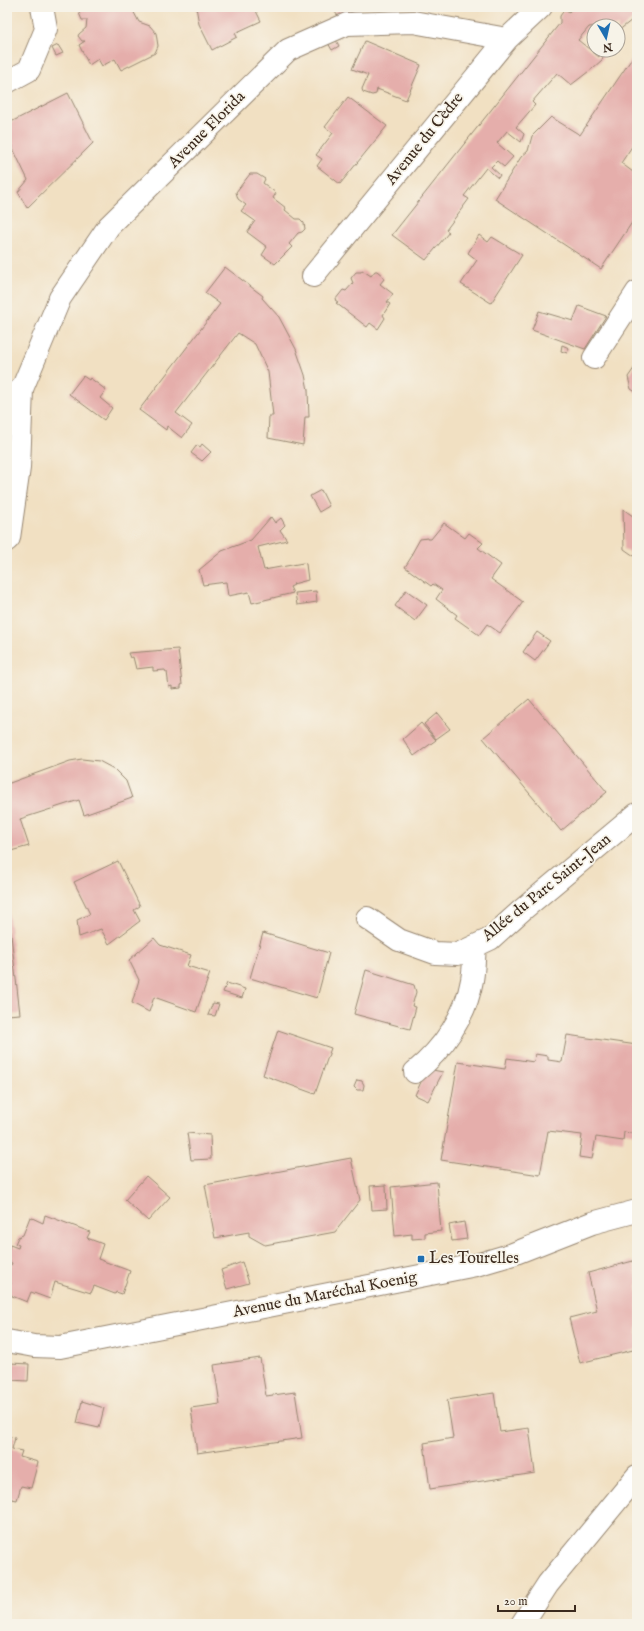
<svg xmlns="http://www.w3.org/2000/svg" width="644" height="1631" font-family="'IM FELL English',serif">
  <rect width="100%" height="100%" fill="#f7f3e8"/>
  <filter id="ink" filterUnits="userSpaceOnUse"><feTurbulence type="fractalNoise" baseFrequency=".025" numOctaves="2"/><feDisplacementMap in="SourceGraphic" scale="8" xChannelSelector="R" yChannelSelector="G"/><feConvolveMatrix kernelMatrix="1 2 1 2 8 2 1 2 1" color-interpolation-filters="sRGB"/></filter>
  <filter id="wash" filterUnits="userSpaceOnUse"><feTurbulence type="fractalNoise" baseFrequency=".012" numOctaves="4" result="noise"/><feDisplacementMap in="SourceGraphic" scale="16" xChannelSelector="R" yChannelSelector="G"/><feGaussianBlur stdDeviation="0.9" result="paint"/><feColorMatrix in="noise" values="0 0 0 0 0 0 0 0 0 0 0 0 0 0 0 0 0 1.4 0 .05"/><feComposite in="paint" operator="in"/></filter>
  <g filter="url(#wash)">
    <rect width="100%" height="100%" fill="#f1e0c2"/>
    <g id="blocks">
      <path fill="#e5aeab" d="M84,7H131L139,22L150,26L156,33L158,46L155,53L121,70L115,59L102,66L98,59L89,65L79,45L85,41H82L78,36L79,34L86,28L87,20H82L79,13L81,8Z
        M196,7H254L261,21L235,33L237,37L212,50L199,24Z
        M331,7H364L338,16Z
        M573,7H616L617,10L622,7H637V16L618,31V26H607V25L589,27L578,40L599,57L602,50H605L602,60L593,68L571,85L557,73L532,102L535,105L516,127L524,134L521,142L507,131L497,143L513,157L504,167L497,161L491,167L500,175L498,178L486,168L464,196L469,199L446,230L449,232L426,260L392,235L560,23V16L565,9L569,12Z
        M336,40L339,46L332,50L328,43Z
        M365,41L421,65L406,100L377,89L376,94L372,95L363,92L362,89L368,75L352,69Z
        M58,45L63,53L56,56L52,48Z
        M637,51V139L621,163L637,175V215L601,269L495,199L521,157L528,151L532,136L551,117L580,135Z
        M68,93L93,143L27,208L18,192L28,180L7,136V124Z
        M348,97L387,126L340,184L317,166L322,159L316,155L333,133L325,127Z
        M250,174H257L265,179L263,183L276,193L273,198L286,208L285,210L296,219H300L304,223L305,229L302,232L298,233L289,244L292,247L275,264L262,255L267,247L247,232L255,221L241,211L246,205L238,199L236,192Z
        M479,235L488,242L492,237L522,255L491,303L461,284L477,260L468,253Z
        M225,267L263,296L262,298L279,317L296,349L305,375L308,390L309,417H305L303,445L268,438L269,416H273L268,372L255,344L238,333L176,413L192,425L182,438L167,426L166,430L139,410L220,304L205,293Z
        M362,270L371,276L375,271H377L383,276L384,279L380,284L393,294L387,302L390,304L383,315L385,318L378,329L370,323L367,327L336,303L338,302L335,300L343,290L346,291L353,283L351,278L356,272H361Z
        M579,306L606,316L585,349L532,330L539,311L573,321Z
        M562,345L569,348L567,353L561,351Z
        M637,364V393L631,389L628,377Z
        M83,376L89,380L90,378L106,390L100,398L112,408L104,420L69,394Z
        M202,444L211,452L202,461L191,453L197,445L200,447Z
        M321,490L329,506L319,512L310,496Z
        M623,509L637,519V551L634,556L624,549Z
        M271,517L275,523L281,518L285,525L280,530L287,540L258,547L264,570L303,563L306,564L308,580L293,584L294,585L290,587L293,593L252,603L249,592L228,596L226,582L203,585L199,570L222,551L251,540Z
        M444,523L465,538L469,533L483,543L478,548L501,565L491,579L523,602L500,633L487,624L479,635L455,618L457,615L436,599L442,590L433,584L431,586L405,567L412,556L411,555L420,539L428,538V539H431Z
        M406,590L427,605L415,621L395,606Z
        M316,591L317,602L297,605L295,593Z
        M537,632L550,641L535,661L523,652Z
        M178,649L182,685H181V688L172,689V686L169,687L167,672H166L165,670L153,671V667L136,669L133,657L130,658L128,653Z
        M529,699L607,792L561,831L483,738Z
        M437,713L450,729L436,739L424,724Z
        M421,723L436,740L414,756L403,739Z
        M82,759L99,761L114,769L126,781L132,798L84,815L79,800L20,819L29,846L7,852V784L70,761Z
        M118,861L140,906L134,910L140,921L109,944L101,929L79,937L77,920L90,914L74,882Z
        M7,900L20,1014L7,1015Z
        M263,933L329,953L317,998L250,978Z
        M154,938L160,945L191,955L187,966L210,973L196,1012L154,997L149,1012L132,1003L139,980L129,960Z
        M366,970L414,985L416,992L412,1006L416,1007L410,1029L354,1014Z
        M227,983L245,989L242,998L223,992Z
        M213,1003L219,1004L215,1016L208,1015Z
        M278,1030L331,1048L315,1094L263,1075Z
        M567,1035L637,1045V1134L624,1132L623,1141L596,1137L592,1159L579,1157L582,1135L548,1131L540,1175L441,1160L458,1062L505,1069L507,1058L534,1062L535,1054L548,1056V1060L562,1062Z
        M427,1069L443,1072L428,1101L415,1095Z
        M357,1080L362,1081L364,1085L363,1090H357L354,1087Z
        M187,1133L210,1135L211,1159L191,1160Z
        M351,1158L360,1200L335,1232L265,1245L249,1236V1232L215,1238L205,1185Z
        M146,1176L170,1197L148,1221L125,1200Z
        M437,1182L441,1231L425,1233V1238L412,1239V1234L395,1236L391,1187Z
        M386,1185L387,1209L372,1210L370,1186Z
        M45,1215L90,1232L87,1238L103,1244L98,1259L130,1271L122,1294L116,1292L115,1294L94,1286L91,1293L55,1282L50,1299L31,1292L27,1302L12,1296V1295L7,1293L11,1283L7,1282V1265H11L12,1263L7,1260V1253L10,1245L18,1248L19,1245L15,1244L18,1237L23,1235L30,1217L43,1223Z
        M464,1222L467,1239L452,1241L449,1225Z
        M633,1261L637,1277V1349L580,1363L569,1318L597,1311L588,1273Z
        M242,1262L249,1283L227,1289L221,1270Z
        M260,1358L266,1396L295,1392L302,1438L197,1453L191,1408L220,1404L214,1365Z
        M10,1363L29,1364L28,1381L10,1380Z
        M494,1393L500,1432L529,1428L535,1473L430,1489L424,1443L453,1438L447,1400Z
        M82,1401L104,1408L99,1428L77,1423Z
        M7,1436L15,1438L12,1449L22,1451L20,1457L38,1462L31,1488L21,1486L17,1500L7,1498Z"/>
    </g>
  </g>
  <g filter="url(#ink)">
    <use href="#blocks" fill-opacity="0" stroke="#968570" stroke-width="1"/>
    <g fill="none" stroke-linecap="round" stroke-linejoin="round">
      <defs>
        <path id="minor" d="M7,82L29,70L46,29L42,7
          M313,276L507,39L541,7
          M594,358L637,292
          M7,397L22,389L60,298L109,226L288,50L347,24L413,22L507,39
          M7,540L9,538L19,468L22,389
          M367,918L399,940L435,953L458,954L490,939L521,911L637,814
          M415,1072C443,1049 466,1016 472,980C474,969 474,957 475,946
          M7,1341L34,1346L60,1347L476,1265L513,1254L592,1223L637,1211
          M522,1624L548,1584L637,1476"/>
      </defs>
      <use href="#minor" stroke="#968570" stroke-width="24"/>
      <use href="#minor" stroke="#fff" stroke-width="22"/>
    </g>
  </g>
  <rect fill="#1f6fb2" stroke="#f7f3e8" stroke-width="1.5" x="417" y="1255" width="8" height="8" rx="2"/>
  <g text-anchor="middle" dominant-baseline="central" stroke-width="3.5" stroke-linejoin="round" paint-order="stroke">
    <g font-size="16" fill="#3b2a1e" stroke="#f7f3e8">
      <text transform="translate(207 130) rotate(-45)">Avenue Florida</text>
      <text transform="translate(425 139) rotate(-51)">Avenue du Cèdre</text>
      <text transform="translate(547 888) rotate(-39)">Allée du Parc Saint-Jean</text>
      <text transform="translate(325 1295) rotate(-11)">Avenue du Maréchal Koenig</text>
    </g>
    <g font-size="16" fill="#3b2a1e" stroke="#f7f3e8" text-anchor="start">
      <text x="429" y="1259">Les Tourelles</text>
    </g>
  </g>
  <rect width="644" height="1631" fill="none" stroke="#f7f3e8" stroke-width="24"/>
  <g transform="translate(606 38) rotate(171)"><circle r="19" fill="#f7f3e8" stroke="#aca397"/>
  <path d="M0-3L7 15L0 10L-7 15Z" fill="#1f6fb2"/>
  <text y="-6" font-size="11" font-weight="bold" text-anchor="middle" fill="#3b2a1e">N</text>
  </g>
  <path d="M498 1605v6h77v-6" fill="none" stroke="#3b2a1e" stroke-width="2"/>
  <text x="504" y="1605" font-size="12" fill="#3b2a1e" stroke="#f7f3e8" stroke-width="3" paint-order="stroke">20 m</text>
</svg>
